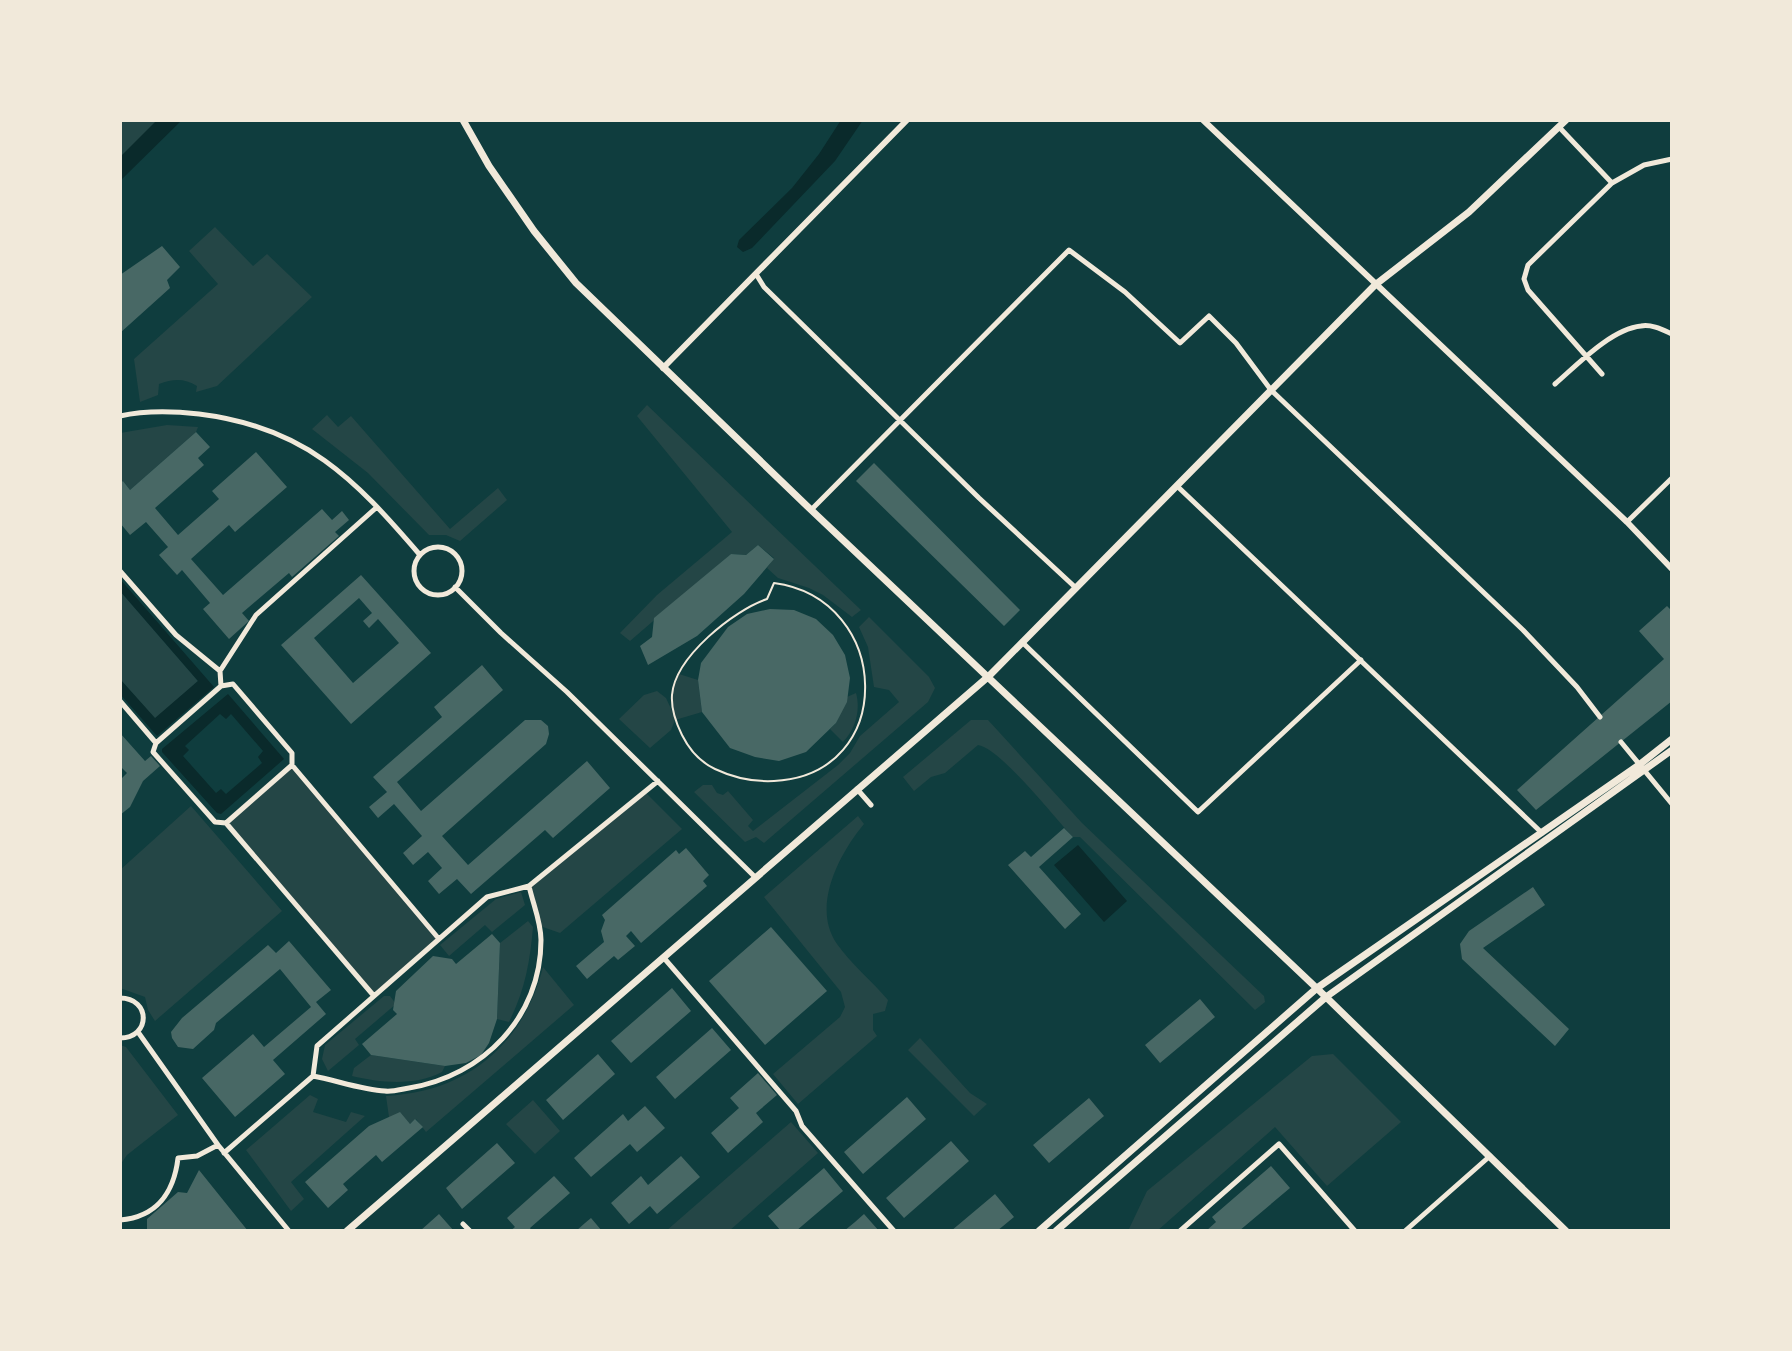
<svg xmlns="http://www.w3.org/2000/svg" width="1792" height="1351" font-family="'Asap Condensed',sans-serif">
  <rect width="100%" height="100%" fill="#0f3d3e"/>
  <path fill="#244646" d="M120,120H164L120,163Z
    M215,227L253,266L267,254L312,297L217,386L196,392L197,386C184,378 173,379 159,384L158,395L140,402L134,359L218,284L189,251Z
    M647,405L861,610L852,617L823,595L809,588L778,578L767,568L774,558L758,545L746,555L731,554L630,641L620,633L657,595L732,532L637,416Z
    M327,415L338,427L351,416L450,529L498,488L507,500L460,541L446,535H429L368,473L312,429Z
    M167,425L198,427L196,432L130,490L123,481L120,483V433Z
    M120,591L198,681L155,719L120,679Z
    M869,617L929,677L935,688L928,702L764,843L756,837L745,842L694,792L703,785H712L717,793L723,795L728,791L753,820L748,826L753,831L838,765L850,753L860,736L899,702L889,690L874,687L868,647L859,627Z
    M679,674L698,680L702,712L675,720L671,730L650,748L619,719L644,695L657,691L666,698L673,713L672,693Z
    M856,693C861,711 855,729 843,742L830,729L836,723L847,697Z
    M971,720H988L1082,823L1264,996L1265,1002L1255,1010L1080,837H1073C1053,816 1001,749 978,745L945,773L931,777L914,791L903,777Z
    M292,765L439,939L374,996L226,823Z
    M645,792L682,829L560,933L540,926L529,886Z
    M191,806L282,911L155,1021L148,1010L145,997L120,988V870Z
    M858,816L864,824C839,854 811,907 837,944C851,964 872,981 888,1000L885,1011L873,1014V1030L877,1036L798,1104L773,1074L840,1017L845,1007L841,992L764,897Z
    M521,892L525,905L492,932L485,925L449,956L440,945L496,899Z
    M528,921L533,927C530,962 525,990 509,1022L497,1019L500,943Z
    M543,967L574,1005L426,1132L416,1119L410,1124L389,1117L386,1096C467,1092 523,1045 543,967Z
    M384,996H390L396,1004L355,1039L359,1045L328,1071L322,1059L325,1045Z
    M920,1038L970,1093L987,1104L974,1116L908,1050Z
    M120,1045L126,1047L178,1115L127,1155L120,1165Z
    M1333,1054L1401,1122L1327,1186L1275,1127L1157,1231H1128L1147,1191L1312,1056Z
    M371,1055L445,1066L442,1072C416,1086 380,1083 352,1076L354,1068Z
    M310,1095L318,1099L313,1112L346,1122L351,1112L365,1116L291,1182L304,1199L291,1211L246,1150Z
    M533,1100L560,1131L535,1154L506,1124Z
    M791,1122L818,1153L729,1231H666Z"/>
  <path fill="#0a2a2b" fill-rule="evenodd" d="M157,120H182L120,181V157Z
    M841,120H863L835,161L752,248L743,252L737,247L739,240L792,188L819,154Z
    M120,579L214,687L157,736L120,694V679L155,718L198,681L120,591Z
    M228,694L284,759L221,814L217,813L162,752V749ZM220,714L226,719L231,714L263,751L258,757L262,763L226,794L221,789L216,793L183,756L189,750L185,746Z
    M1078,845L1127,901L1104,922L1054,865Z"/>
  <path fill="#486865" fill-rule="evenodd" d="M162,246L180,267L167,280L170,288L120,333V275Z
    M196,432L210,447L198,458L204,465L155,508L178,535L219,499L212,491L256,452L287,487L235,532L229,525L191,559L223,595L322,509L332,520L342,511L349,520L335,532L339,536L292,577L289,573L242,613L249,621L229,639L203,609L210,603L182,570L177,575L159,555L168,547L146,522L130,535L120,523V483L123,481L130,490Z
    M874,463L1020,610L1004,626L856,481Z
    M758,545L774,559L744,594L697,636L648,665L640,646L652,637L654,618L731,554L746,555Z
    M361,575L431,653L351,724L281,645ZM359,598L372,613L363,621L369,628L378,619L399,643L353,683L314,638Z
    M1667,606L1672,611V701L1536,810L1517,790L1664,659L1639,631Z
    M770,609L794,610L816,619L833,635L845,655L850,678L847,702L836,723L806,752L779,761L755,757L730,748L702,712L698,680L701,663L728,627L747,614Z
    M482,665L503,690L397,782L421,811L525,720H541L548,726L549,734L546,744L442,836L468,865L587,761L610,788L553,838L545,830L471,894L457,879L439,894L428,881L442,868L428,852L413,865L403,853L422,836L394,804L378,818L369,807L387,792L373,777L442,717L434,707Z
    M120,733L145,761L151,756L160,766L143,781L130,807L120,815V780L127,773L120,766Z
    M1064,828L1073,837L1039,867L1081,914L1065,929L1008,865L1025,851L1031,857Z
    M686,848L709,875L703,881L707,886L641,943L631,931L626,936L635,946L618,960L614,956L587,979L576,966L604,942L601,931L605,920L602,915L676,850L679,854Z
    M1533,887L1545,905L1483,948L1569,1029L1555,1046L1462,959L1460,944L1469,931Z
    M771,927L827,991L765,1045L709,981Z
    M492,934L500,943L497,1019L489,1043L481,1055L466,1063L445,1066L371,1055L362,1044L397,1014L393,1010L396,991L433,956L452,959L456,964Z
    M289,941L331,990L316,1002L326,1014L273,1060L285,1074L235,1117L202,1078L253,1034L264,1047L311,1007L280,969L216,1023L214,1030L193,1049L178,1047L172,1038L171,1032L182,1018L268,945L276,953Z
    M672,988L691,1011L631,1063L611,1041Z
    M1200,999L1215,1017L1160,1063L1145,1045Z
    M712,1028L731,1050L675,1099L656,1077Z
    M598,1054L615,1074L563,1120L546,1100Z
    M758,1073L777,1095L756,1113L763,1122L728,1153L711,1133L739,1108L730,1098Z
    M907,1097L926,1119L863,1174L844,1152Z
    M1089,1098L1104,1116L1049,1163L1033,1145Z
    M645,1106L665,1128L637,1152L630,1144L591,1177L574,1158L623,1114L628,1121Z
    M400,1112L410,1124L415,1119L423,1127L382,1162L376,1155L343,1184L348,1190L328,1208L305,1182L369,1126Z
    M951,1141L969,1161L904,1218L886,1198Z
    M497,1143L515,1163L462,1209L446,1188Z
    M681,1156L700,1177L657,1214L650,1206L629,1224L611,1203L641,1176L648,1185Z
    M1271,1166L1290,1188L1239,1231H1206L1216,1222L1212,1217Z
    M824,1168L843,1191L796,1231H781L768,1216Z
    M199,1170L248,1231H147V1219L178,1192L187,1193Z
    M554,1176L570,1193L530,1228L532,1231H510L515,1227L507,1218Z
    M995,1194L1014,1217L997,1231H951Z
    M439,1214L454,1231H420Z
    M864,1214L879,1231H844L855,1222Z
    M591,1218L602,1231H576L585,1223Z"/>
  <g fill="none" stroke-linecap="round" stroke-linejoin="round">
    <path stroke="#f1e9da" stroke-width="2" d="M774,583C893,599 898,775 774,781C754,782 734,778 715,769C700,762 690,751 682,735C676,723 671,709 672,695C675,657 734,610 767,599Z"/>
    <path stroke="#f1e9da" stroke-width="5" d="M1559,127L1612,183
      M756,274L764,287L979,498L1076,588
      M1602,374L1528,290L1524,279L1528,265L1612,183L1644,165L1672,159
      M1555,384C1577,365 1611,329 1641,326C1652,324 1663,330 1672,334
      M120,416C147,410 172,411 199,414C305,427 354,478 420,555
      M1177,486L1542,833
      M811,510L1069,250L1125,292L1180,343L1209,316L1236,343L1271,390L1523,630L1577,687L1600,717
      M1627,522L1672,478
      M414 571a24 24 0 1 1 48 0a24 24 0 1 1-48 0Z
      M120,571L176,635L220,671L221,686L233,684L292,753V765L439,939
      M455,587L501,633L567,692L755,877
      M1022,642L1198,812L1361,660
      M220,671L256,615L377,507
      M120,701L156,743L153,752L215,822L226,823L374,996
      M1621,742L1672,804
      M156,743L221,686
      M857,789L871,805
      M226,823L292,765
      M664,958L796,1111L802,1126L894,1231
      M120,998C151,998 151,1038 120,1038
      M138,1032L218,1145L289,1231
      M313,1076L317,1046L487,897L529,886
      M224,1153L313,1076C335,1080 363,1090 385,1091C393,1092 402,1089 409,1088C483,1076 541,1017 541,940C541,922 533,904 529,886L658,781
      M120,1220C157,1217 174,1192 178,1158L197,1156L218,1145
      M463,1224L470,1231
      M1180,1231L1279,1144L1355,1231
      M1405,1231L1490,1156"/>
    <path stroke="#f1e9da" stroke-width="6" d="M1203,120L1627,522L1672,569
      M663,368L907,120"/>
    <path stroke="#f1e9da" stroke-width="7" d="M463,120L489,166L534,231L576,283L807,506L1326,997L1566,1231
      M347,1231L989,676L1375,285L1469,212L1566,120
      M1039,1231L1317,988L1639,765L1672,739
      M1056,1231L1326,997L1672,750"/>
  </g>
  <rect width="1792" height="1351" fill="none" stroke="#f1e9da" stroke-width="244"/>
</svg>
